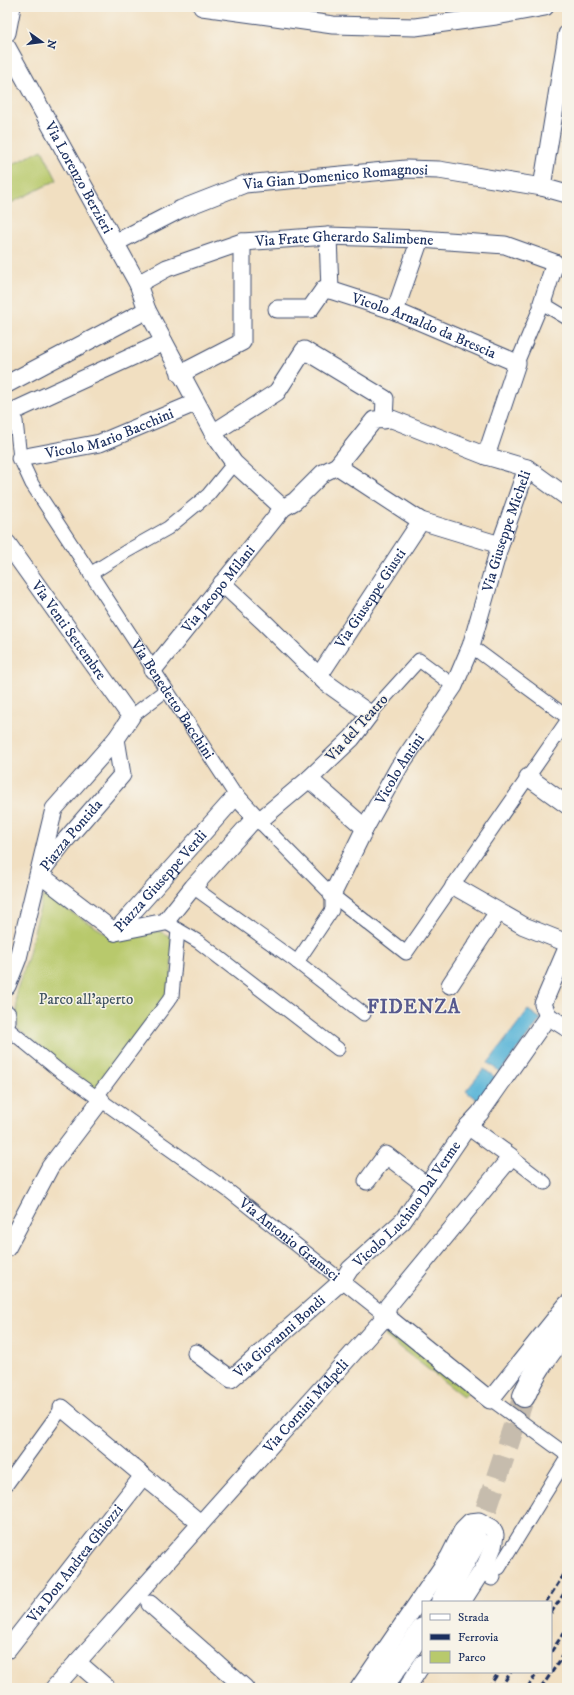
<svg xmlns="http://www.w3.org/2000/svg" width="574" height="1695" font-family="'IM FELL DW Pica',serif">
  <rect width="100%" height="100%" fill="#f7f3e8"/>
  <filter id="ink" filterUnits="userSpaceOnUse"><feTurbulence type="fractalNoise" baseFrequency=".025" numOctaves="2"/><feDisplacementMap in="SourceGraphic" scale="8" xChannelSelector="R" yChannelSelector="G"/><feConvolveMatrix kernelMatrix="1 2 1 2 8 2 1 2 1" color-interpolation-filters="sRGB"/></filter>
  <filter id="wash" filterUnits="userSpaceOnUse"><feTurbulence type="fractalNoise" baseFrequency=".012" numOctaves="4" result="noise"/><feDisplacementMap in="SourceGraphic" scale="16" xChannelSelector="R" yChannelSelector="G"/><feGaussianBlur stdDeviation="0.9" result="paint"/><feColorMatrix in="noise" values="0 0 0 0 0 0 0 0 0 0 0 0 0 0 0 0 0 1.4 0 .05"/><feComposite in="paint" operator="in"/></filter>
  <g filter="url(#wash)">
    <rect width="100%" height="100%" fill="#f1dfc1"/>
    <path fill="#b8c96c" stroke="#6a7c65" d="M42,150L57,180L7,205V167Z
      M43,895L117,940L159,931L171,937L172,996L100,1093L18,1029L16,992L27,961Z
      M390,1329L469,1390L464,1397L385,1336Z"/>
    <path fill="#5bb6d8" stroke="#3b729b" d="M528,1010L541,1019L500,1072L488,1063Z
      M484,1069L496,1078L478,1101L466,1091Z"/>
  </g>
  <g filter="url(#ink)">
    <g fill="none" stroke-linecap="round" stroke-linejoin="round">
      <path stroke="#c6bcad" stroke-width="22" stroke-dasharray="22 11" stroke-linecap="butt" d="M476,1540L524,1396"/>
      <defs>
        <g id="pedestrian">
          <path d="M517,363L542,303L567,318"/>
          <path id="s1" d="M16,421L20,458L32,484L236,796"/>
          <path d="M90,574L127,551L168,528L208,495L234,463"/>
          <path d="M471,646L567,717"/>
          <path d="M370,714L419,660L454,686"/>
          <path d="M131,717L166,690"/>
          <path d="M259,821L332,895L406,953L567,721"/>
          <path d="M193,887L297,962L364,1014"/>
          <path d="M165,922L199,942L338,1049"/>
          <path d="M297,962L332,910V895"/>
          <path id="s2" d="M7,1028L57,1069L230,1192L386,1316"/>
          <path d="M97,1096L172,996L178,930"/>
          <path d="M511,1157L545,1183"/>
          <path d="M490,1400L493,1401L567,1455"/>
          <path d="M7,1484L62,1408"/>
          <path d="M499,1568L567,1458"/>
        </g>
        <g id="minor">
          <path d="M202,7L333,25L415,27L496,16L545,7"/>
          <path d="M7,33L12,7"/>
          <path id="s3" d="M7,47L138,284L147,310L213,433L234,463L283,508"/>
          <path d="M542,187L567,34"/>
          <path d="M328,236L330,290"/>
          <path id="s4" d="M115,243L181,209L245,184L406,169L439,170L542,187L567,194"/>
          <path id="s5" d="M138,284L167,268L242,242L328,236L420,239L505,245L555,263L542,303"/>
          <path id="s6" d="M277,309H310L324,289L330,290L395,311L517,363L486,456"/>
          <path d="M395,311L420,239"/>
          <path d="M180,374L242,342V242"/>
          <path d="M7,384L147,310"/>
          <path d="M16,410L164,342"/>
          <path d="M213,433L277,392L304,350L385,399L384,420"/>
          <path id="s7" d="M20,458L100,443L195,403"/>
          <path d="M337,466L421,521L500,545"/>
          <path id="s8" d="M7,543L131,717L116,739L54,809L18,958L7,986"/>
          <path id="s9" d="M153,670L283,508L295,501L323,473L337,466L374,420L392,419L486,456L527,468L567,497"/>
          <path id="s10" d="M319,676L421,521"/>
          <path d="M528,777L567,805"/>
          <path d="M309,779L365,828"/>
          <path id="s11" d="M43,869L63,843L122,775L116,739"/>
          <path d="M39,874L115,932"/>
          <path d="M454,886L524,926L567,943"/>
          <path id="s12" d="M332,895L365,828L399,767L454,686L471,646L500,545L527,468"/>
          <path id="s13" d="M115,932L236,796L259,821L309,779L352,738L370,714L325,682L263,621L222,583"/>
          <path d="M115,932L165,922L193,887L256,817"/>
          <path d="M450,985L498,912"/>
          <path d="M7,1014V1022"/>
          <path d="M548,1016L543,1004L567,948"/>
          <path d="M548,1016L567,1028"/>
          <path d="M367,1181L386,1155L427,1186"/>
          <path d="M7,1248L50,1167L101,1100"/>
          <path d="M386,1316L490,1400L567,1304"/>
          <path id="s14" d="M196,1353L231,1379L343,1280L350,1269L403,1221L468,1126L480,1113L548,1016"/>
          <path d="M62,1408L200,1523"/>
          <path d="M462,1602L485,1566"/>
          <path d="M150,1604L245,1688"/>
          <path id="s15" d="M7,1650L143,1476"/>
          <path d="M77,1662L107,1688"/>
          <path id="s16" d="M54,1688L386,1316L388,1306L511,1157L468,1126"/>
          <path d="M359,1688L449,1557L463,1529L470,1522L479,1521L492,1528L495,1535L493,1547L485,1566L492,1577"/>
          <path d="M407,1688L423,1663"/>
        </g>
        <path id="tertiary" d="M524,1396C534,1371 551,1350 567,1329
          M442,1602L476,1540
          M381,1688L423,1629"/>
      </defs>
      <use href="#pedestrian" stroke="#3b496d" stroke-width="15"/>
      <use href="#minor" stroke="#3b496d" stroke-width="19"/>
      <use href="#tertiary" stroke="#3b496d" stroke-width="24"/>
      <use href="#pedestrian" stroke="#fff" stroke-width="13"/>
      <use href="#minor" stroke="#fff" stroke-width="17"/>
      <use href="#tertiary" stroke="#fff" stroke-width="22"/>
      <path stroke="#1b2f5e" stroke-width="3" stroke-dasharray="6 3" stroke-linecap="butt" d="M546,1602L567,1570
        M551,1613L567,1589
        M551,1652L567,1628
        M488,1688L499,1672
        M500,1688L511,1672
        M527,1688L538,1672
        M541,1688L567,1650"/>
    </g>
  </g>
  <g text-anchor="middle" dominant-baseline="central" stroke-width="3" stroke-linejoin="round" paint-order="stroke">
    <g font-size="15" fill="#1b2f5e" stroke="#f7f3e8">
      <text stroke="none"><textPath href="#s3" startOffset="149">Via Lorenzo Berzieri</textPath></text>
      <text stroke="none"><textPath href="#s4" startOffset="234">Via Gian Domenico Romagnosi</textPath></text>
      <text stroke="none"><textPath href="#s5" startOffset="215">Via Frate Gherardo Salimbene</textPath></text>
      <text stroke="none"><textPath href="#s6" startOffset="164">Vicolo Arnaldo da Brescia</textPath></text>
      <text stroke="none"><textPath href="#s7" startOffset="93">Vicolo Mario Bacchini</textPath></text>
      <text stroke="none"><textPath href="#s12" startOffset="406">Via Giuseppe Micheli</textPath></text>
      <text stroke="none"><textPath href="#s9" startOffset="104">Via Jacopo Milani</textPath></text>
      <text stroke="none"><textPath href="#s10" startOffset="93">Via Giuseppe Giusti</textPath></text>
      <text stroke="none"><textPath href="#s8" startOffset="107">Via Venti Settembre</textPath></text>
      <text stroke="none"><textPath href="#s1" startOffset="323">Via Benedetto Bacchini</textPath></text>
      <text transform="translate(357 728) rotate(-48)">Via del Teatro</text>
      <text stroke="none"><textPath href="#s12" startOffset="143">Vicolo Antini</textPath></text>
      <text stroke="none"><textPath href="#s11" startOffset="44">Piazza Pontida</textPath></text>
      <text stroke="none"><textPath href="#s13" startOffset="68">Piazza Giuseppe Verdi</textPath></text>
      <text stroke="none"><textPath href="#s14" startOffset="293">Vicolo Luchino Dal Verme</textPath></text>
      <text stroke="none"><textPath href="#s2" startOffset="353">Via Antonio Gramsci</textPath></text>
      <text stroke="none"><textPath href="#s14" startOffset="108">Via Giovanni Bondi</textPath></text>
      <text stroke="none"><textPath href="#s16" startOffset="378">Via Cornini Malpeli</textPath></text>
      <text stroke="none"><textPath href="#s15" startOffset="110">Via Don Andrea Ghiozzi</textPath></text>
    </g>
    <g font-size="15" fill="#425662" stroke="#f7f3e8">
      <text x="86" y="999">Parco all'aperto</text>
    </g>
    <g font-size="19" font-weight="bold" letter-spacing="1" fill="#56598e" stroke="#f7f3e8">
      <text x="414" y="1007">FIDENZA</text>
    </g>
  </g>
  <rect width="574" height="1695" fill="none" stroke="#f7f3e8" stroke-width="24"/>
  <rect x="422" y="1601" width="130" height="72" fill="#f7f3e8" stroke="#9fa5b1"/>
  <rect x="430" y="1614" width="20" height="6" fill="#ffffff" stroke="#9fa5b1"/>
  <text x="458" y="1621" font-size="12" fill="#1b2f5e">Strada</text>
  <rect x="430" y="1634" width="20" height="6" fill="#1b2f5e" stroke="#9fa5b1"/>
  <text x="458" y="1641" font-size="12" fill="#1b2f5e">Ferrovia</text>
  <rect x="430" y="1651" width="20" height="12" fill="#b8c96c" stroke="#9fa5b1"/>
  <text x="458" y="1661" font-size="12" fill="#1b2f5e">Parco</text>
  <g transform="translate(42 42) rotate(104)" stroke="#f7f3e8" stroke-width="3" paint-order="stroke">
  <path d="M0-3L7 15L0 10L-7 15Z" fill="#1b2f5e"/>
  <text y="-6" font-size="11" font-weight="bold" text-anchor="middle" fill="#1b2f5e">N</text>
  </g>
</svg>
